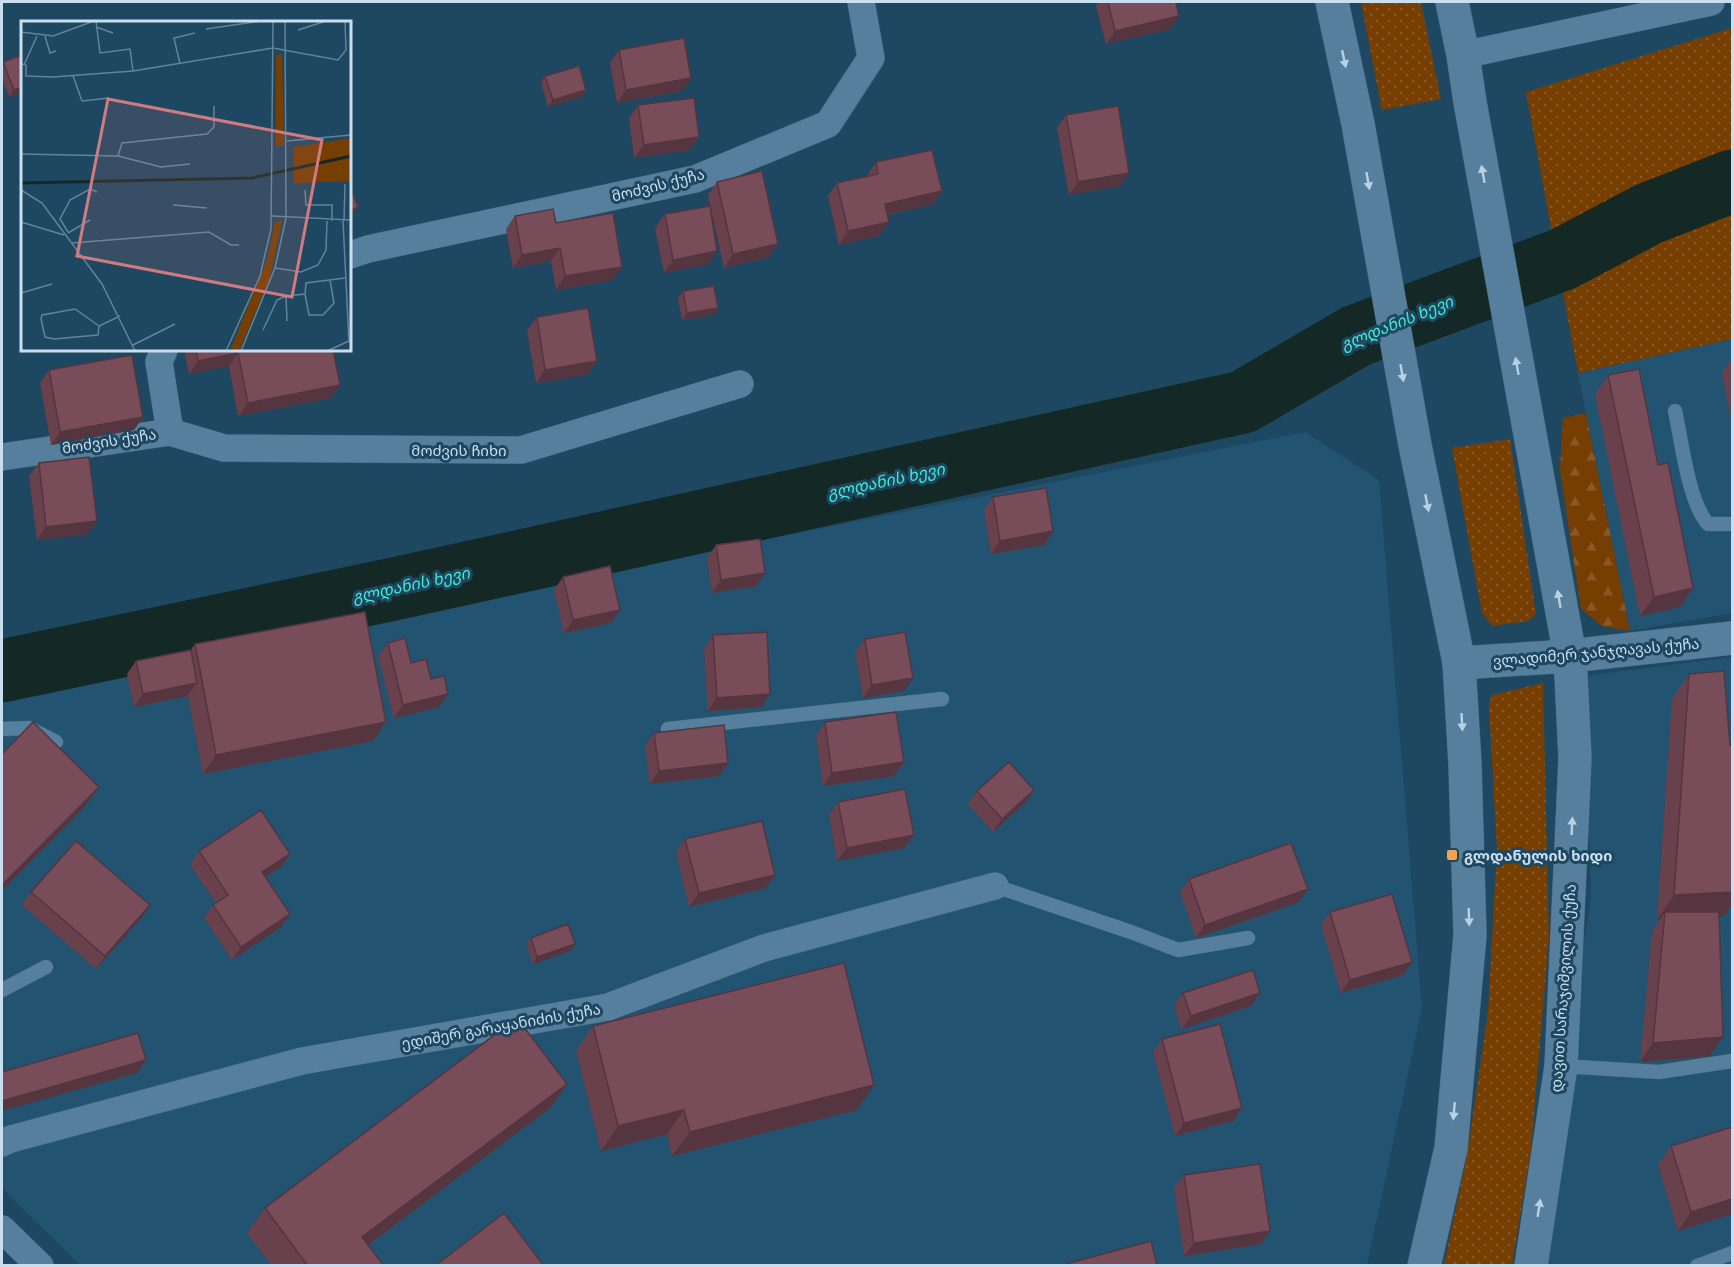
<svg xmlns="http://www.w3.org/2000/svg" width="1734" height="1267" font-family="Montserrat,'Noto Sans Georgian',sans-serif">
  <defs>
    <pattern id="grass-dots" width="8" height="8" patternUnits="userSpaceOnUse" patternTransform="scale(1.5)"><rect width="8" height="8" fill="#763e00"/><path d="M2 2h.1M6 6h.1" fill="none" stroke="#885926" stroke-width="1.8" stroke-linecap="round"/></pattern>
    <pattern id="forest-firs" width="22" height="20" patternUnits="userSpaceOnUse" patternTransform="scale(1.5)"><rect width="22" height="20" fill="#763e00"/><path d="M5 1l3.5 6h-7zM16 11l3.5 6h-7z" fill="#885926"/></pattern>
  </defs>
  <rect width="100%" height="100%" fill="#1e4761"/>
  <path fill="#225370" d="M1732,339V613L1630,631L1578,373Z
    M1305,432L1379,480L1422,1008L1367,1265H80L2,1188V691Z
    M1732,657V1265L1530,1266L1591,899L1584,676Z"/>
  <path fill="url(#grass-dots)" d="M1361,2H1421L1441,99L1382,110Z
    M1732,28V339L1578,373L1526,92Z
    M1510,439L1536,614L1528,621L1492,626L1482,613L1452,448Z
    M1543,683L1549,938L1531,1149L1512,1265H1444L1467,1155L1488,1012L1497,849L1489,706L1492,695Z"/>
  <path fill="url(#forest-firs)" d="M1586,413L1630,631L1602,626L1581,609L1560,470L1563,418Z"/>
  <g fill="none" stroke-linecap="round" stroke-linejoin="round">
    <path stroke="#142925" stroke-width="63" d="M2,671L394,589L1243,402L1356,336L1563,259L1648,214L1732,181"/>
    <defs>
      <path id="lane" d="M1675,411C1682,442 1688,501 1708,524H1732
        M2,729L29,728L56,742
        M668,729L942,699
        M995,886L1131,932L1178,950L1248,938
        M2,990L46,967
        M1561,1066L1659,1072L1732,1061
        M1697,1266L1732,1253"/>
      <path id="street" d="M1463,55L1711,2
        M350,255L368,249L695,179L828,124L871,58L861,2
        M164,350L159,362L170,432
        M2,457L170,432L224,448L521,450L740,384
        M2,1143L11,1139L302,1061L608,1007L764,948L995,886
        M2,1229L40,1266"/>
      <path id="secondary" d="M1332,2L1358,124L1415,445L1459,663L1465,764L1470,935L1451,1148L1424,1266
        M1452,2L1463,55L1470,102L1570,656L1575,758L1561,1066L1531,1266
        M1459,663L1570,656L1732,638"/>
    </defs>
    <use href="#lane" stroke="#40657b" stroke-width="15"/>
    <use href="#street" stroke="#40657b" stroke-width="28"/>
    <use href="#secondary" stroke="#40657b" stroke-width="34"/>
    <use href="#lane" stroke="#557f9c" stroke-width="14"/>
    <use href="#street" stroke="#557f9c" stroke-width="27"/>
    <use href="#secondary" stroke="#557f9c" stroke-width="33"/>
  </g>
  <path fill="#68414d" d="M1099,2H1176L1170,29L1106,44L1096,6Z
    M619,50L691,78L682,91L617,103L610,63Z
    M3,62L22,92L9,97L2,77V64Z
    M545,76L586,90L581,97L548,107L541,82Z
    M638,105L690,150L634,158L629,118Z
    M1066,115L1120,186L1069,195L1057,128Z
    M876,162L942,191L933,204L887,215L879,236L839,245L828,196L837,183L867,176Z
    M717,182L769,257L724,268L708,195Z
    M665,214L708,264L664,273L655,228Z
    M515,216L556,223L613,280L556,290L551,261L513,268L506,229Z
    M683,291L718,308L714,315L682,320L678,298Z
    M537,317L597,361L588,374L536,383L527,330Z
    M184,350H333L340,385L331,398L238,416L229,366L189,374Z
    M1732,358V424L1722,373Z
    M49,370L143,417L134,430L51,445L40,383Z
    M1608,375L1658,465L1693,588L1680,607L1640,616L1595,394Z
    M39,463L88,534L37,540L29,476Z
    M993,497L1053,531L1044,545L991,554L984,510Z
    M716,545L765,573L756,586L712,593L707,558Z
    M563,577L611,623L564,633L554,590Z
    M713,635L761,707L708,711L704,649Z
    M865,639L904,691L863,698L855,652Z
    M388,643L411,663L431,679L448,694L439,707L394,718L378,656Z
    M195,644L386,722L373,741L203,774L188,696L134,707L127,674L136,661L191,650Z
    M1689,674L1730,745L1732,744V905L1724,916H1720L1710,1056L1640,1062L1652,931L1660,920H1657L1672,699Z
    M825,722L904,762L894,776L823,786L816,735Z
    M654,733L728,763L719,776L650,784L645,746Z
    M1034,790L1025,803L993,832L968,804L977,791Z
    M838,802L914,835L904,848L837,861L829,815Z
    M685,839L775,875L766,888L689,907L676,852Z
    M199,851L290,854L281,867L265,877L281,927L232,960L204,918L213,905L216,903L190,865Z
    M1189,879L1299,902L1196,938L1180,892Z
    M31,892L141,918L96,969L22,905Z
    M1330,912L1412,962L1403,975L1341,993L1321,925Z
    M531,938L570,951L533,964L526,944Z
    M1183,993H1260L1251,1006L1182,1029L1174,1006Z
    M593,1026L874,1085L857,1110L672,1156L667,1134L601,1151L576,1051Z
    M1162,1039L1233,1121L1175,1136L1153,1052Z
    M567,1084L550,1108L368,1245L384,1266H272L247,1233L265,1208Z
    M1732,1127V1214L1678,1231L1658,1165L1671,1146Z
    M1184,1175L1270,1231L1261,1244L1184,1256L1174,1188Z"/>
  <path fill="#55353f" d="M1179,16L1170,29L1106,44L1115,31Z
    M691,78L682,91L617,103L626,90Z
    M22,87V92L9,97L14,90Z
    M586,90L581,97L548,107L553,100Z
    M699,137L690,150L634,158L644,145Z
    M1129,173L1120,186L1069,195L1078,182Z
    M942,191L933,204L875,217L885,204Z
    M358,207L350,219V211Z
    M889,222L879,236L839,245L848,231Z
    M778,244L769,257L724,268L733,254Z
    M560,248L551,261L513,268L522,255Z
    M717,251L708,264L664,273L673,260Z
    M622,267L613,280L556,290L565,276Z
    M718,308L714,315L682,320L687,313Z
    M238,353L229,366L189,374L198,361Z
    M597,361L588,374L536,383L545,370Z
    M340,385L331,398L238,416L248,403Z
    M143,417L134,430L51,445L60,432Z
    M97,521L88,534L37,540L46,527Z
    M1053,531L1044,545L991,554L1000,541Z
    M765,573L756,586L712,593L721,580Z
    M1693,588L1680,607L1640,616L1654,597Z
    M620,610L611,623L564,633L573,620Z
    M913,678L904,691L863,698L872,685Z
    M197,683L187,696L134,707L143,694Z
    M448,694L439,707L394,718L403,705Z
    M770,694L761,707L708,711L717,698Z
    M386,722L373,741L203,774L216,755Z
    M904,762L894,776L823,786L832,773Z
    M728,763L719,776L650,784L659,771Z
    M99,787L85,806L2,891V885Z
    M1034,790L1025,803L993,832L1002,819Z
    M914,835L904,848L837,861L847,848Z
    M290,854L281,867L253,885L262,872Z
    M775,875L766,888L689,907L699,893Z
    M1308,889L1299,902L1196,938L1205,925Z
    M1732,892V905L1724,916L1665,919V912L1660,920H1657L1674,895Z
    M150,905L141,918L96,969L105,956Z
    M290,914L281,927L232,960L241,947Z
    M575,944L570,951L533,964L537,957Z
    M1412,962L1403,975L1341,993L1350,980Z
    M1260,993L1251,1006L1182,1029L1191,1016Z
    M1723,1037L1710,1056L1640,1062L1653,1043Z
    M146,1060L137,1073L2,1111V1101Z
    M567,1084L550,1108L345,1262L362,1237Z
    M874,1085L857,1110L672,1156L690,1132Z
    M1242,1108L1233,1121L1175,1136L1184,1123Z
    M684,1110L667,1134L601,1151L618,1126Z
    M1732,1199V1214L1678,1231L1691,1212Z
    M1270,1231L1261,1244L1184,1256L1194,1243Z"/>
  <path fill="#794c5a" stroke="#55353f" stroke-width="1.5" d="M1108,2H1176L1179,16L1115,31Z
    M684,38L691,78L626,90L619,50Z
    M22,55V87L14,90L3,62Z
    M579,66L586,90L553,100L545,76Z
    M694,98L699,137L644,145L638,105Z
    M1118,106L1129,173L1078,182L1066,115Z
    M932,150L942,191L885,204L889,222L848,231L837,183L878,174L876,162Z
    M762,171L778,244L733,254L717,182Z
    M350,187L358,207L350,211Z
    M710,206L717,251L673,260L665,214Z
    M553,209L556,223L613,213L622,267L565,276L560,248L522,255L515,216Z
    M714,286L718,308L687,313L683,291Z
    M588,308L597,361L545,370L537,317Z
    M196,350H333L340,385L248,403L238,353L198,361Z
    M132,355L143,417L60,432L49,370Z
    M1639,369L1658,465L1668,463L1693,588L1654,597L1608,375Z
    M89,457L97,521L46,527L39,463Z
    M1046,488L1053,531L1000,541L993,497Z
    M760,539L765,573L721,580L716,545Z
    M610,566L620,610L573,620L563,577Z
    M365,612L386,722L216,755L195,644Z
    M767,632L770,694L717,698L713,635Z
    M905,632L913,678L872,685L865,639Z
    M405,638L411,663L426,659L431,679L444,676L448,694L403,705L388,643Z
    M191,650L197,683L143,694L136,661Z
    M1724,671L1730,745L1732,744V892L1674,895L1689,674Z
    M896,712L904,762L832,773L825,722Z
    M33,722L99,787L2,885V754Z
    M724,725L728,763L659,771L654,733Z
    M1009,762L1034,790L1002,819L977,791Z
    M905,789L914,835L847,848L838,802Z
    M261,810L290,854L262,872L290,914L241,947L213,905L228,895L199,851Z
    M762,821L775,875L699,893L685,839Z
    M76,841L150,905L105,956L31,892Z
    M1291,843L1308,889L1205,925L1189,879Z
    M1392,894L1412,962L1350,980L1330,912Z
    M1665,912H1719L1723,1037L1653,1043Z
    M568,924L575,944L537,957L531,938Z
    M844,963L874,1085L690,1132L684,1110L618,1126L593,1026Z
    M1253,970L1260,993L1191,1016L1183,993Z
    M517,1018L567,1084L362,1237L384,1266H308L265,1208Z
    M1220,1024L1242,1108L1184,1123L1162,1039Z
    M138,1033L146,1060L2,1101V1072Z
    M1732,1127V1199L1691,1212L1671,1146Z
    M1260,1164L1270,1231L1194,1243L1184,1175Z
    M504,1213L544,1266H435Z
    M1151,1241L1157,1266H1059Z"/>
  <defs><path id="oneway-solid" d="M-6-.8H1V-3.2L6.5 0L1 3.2V.8H-6Z" transform="scale(1.5)"/></defs>
  <g fill="#b8d1e3">
    <use href="#oneway-solid" transform="translate(1344 59) rotate(78)"/>
    <use href="#oneway-solid" transform="translate(1483 174) rotate(-100)"/>
    <use href="#oneway-solid" transform="translate(1368 181) rotate(80)"/>
    <use href="#oneway-solid" transform="translate(1517 366) rotate(-100)"/>
    <use href="#oneway-solid" transform="translate(1402 373) rotate(80)"/>
    <use href="#oneway-solid" transform="translate(1427 503) rotate(79)"/>
    <use href="#oneway-solid" transform="translate(1559 599) rotate(-100)"/>
    <use href="#oneway-solid" transform="translate(1462 722) rotate(87)"/>
    <use href="#oneway-solid" transform="translate(1572 826) rotate(-87)"/>
    <use href="#oneway-solid" transform="translate(1469 917) rotate(88)"/>
    <use href="#oneway-solid" transform="translate(1454 1111) rotate(95)"/>
    <use href="#oneway-solid" transform="translate(1539 1208) rotate(-81)"/>
  </g>
  <rect fill="#fa9f4e" stroke="#1e4761" stroke-width="2" x="1446" y="849" width="12" height="12" rx="3"/>
  <g text-anchor="middle" dominant-baseline="central" stroke-width="6" stroke-linejoin="round" paint-order="stroke">
    <g font-size="15" fill="#c9dfef" stroke="#1e4761">
      <text transform="translate(658 185) rotate(-14)">მოძვის ქუჩა</text>
      <text transform="translate(109 441) rotate(-9)">მოძვის ქუჩა</text>
      <text x="459" y="450">მოძვის ჩიხი</text>
      <text transform="translate(1596 652) rotate(-5)">ვლადიმერ ჯანჯღავას ქუჩა</text>
      <text transform="translate(1563 988) rotate(-86)">დავით სარაჯიშვილის ქუჩა</text>
      <text transform="translate(501 1026) rotate(-10)">ედიშერ გარაყანიძის ქუჩა</text>
    </g>
    <g font-size="15" font-weight="bold" fill="#c9dfef" stroke="#1e4761" text-anchor="start">
      <text x="1464" y="855">გლდანულის ხიდი</text>
    </g>
    <g font-size="16" font-style="italic" fill="#42ebd1" stroke="#1e4761">
      <text transform="translate(1397 323) rotate(-22)">გლდანის ხევი</text>
      <text transform="translate(886 481) rotate(-12)">გლდანის ხევი</text>
      <text transform="translate(411 585) rotate(-12)">გლდანის ხევი</text>
    </g>
  </g>
  <g transform="translate(21 21)">
    <rect width="330" height="330" fill="#1e4761"/>
    <path d="M261,33L263,125H255V34ZM330,117V160L273,162V126ZM261,199L249,257L218,330H209L246,239L254,201Z" fill="#763e00"/>
    <path d="M299 148a12 12 0 1 1 24 0a12 12 0 1 1-24 0Z" fill="#763e00"/>
    <path fill="none" stroke="#142925" stroke-width="3" d="M0,162L231,157L330,135"/>
    <path fill="none" stroke="#62849a" stroke-width="1.5" d="M75,0L79,32L109,28L112,50M75,6L92,12M185,8L240,0M277,9L305,0M0,11L32,15L73,0M24,15L29,32L35,30M0,43L5,44V55L32,56L112,50L252,27L317,39L325,29L324,0M159,43L153,17L174,12M3,44L16,15M52,55L61,80L88,77M266,120L330,114M0,133L97,135L140,146L169,143M97,135L101,122L186,113L193,106V85M0,169L21,182L81,263L114,330M284,169L285,184H311V200M152,184L186,187M251,195L330,199M322,200L328,321M323,200L324,163M0,201L43,214M47,211L39,198L49,179L69,168L76,171M47,212L69,199M51,222L188,211L210,224H218M254,247L280,251L297,244L305,229L306,200M0,272L31,263M284,273L288,294H302L313,282L309,259M266,300L265,275L284,273L285,262L324,257M78,305L54,288L21,294L20,298L24,316L33,318L77,314L78,305L99,295M242,309L256,279L265,275M112,324L154,303M205,330L239,255L250,208L252,0M220,330L254,247L265,197L264,0M306,330L328,320"/>
    <path fill="#d07a82" fill-opacity="0.15" stroke="#d07a82" stroke-width="3" d="M87,78L301,119L271,276L56,235Z"/>
    <rect width="330" height="330" fill="none" stroke="#c9dfef" stroke-width="3"/>
  </g>
  <rect width="1734" height="1267" fill="none" stroke="#c9dfef" stroke-width="6"/>
</svg>
